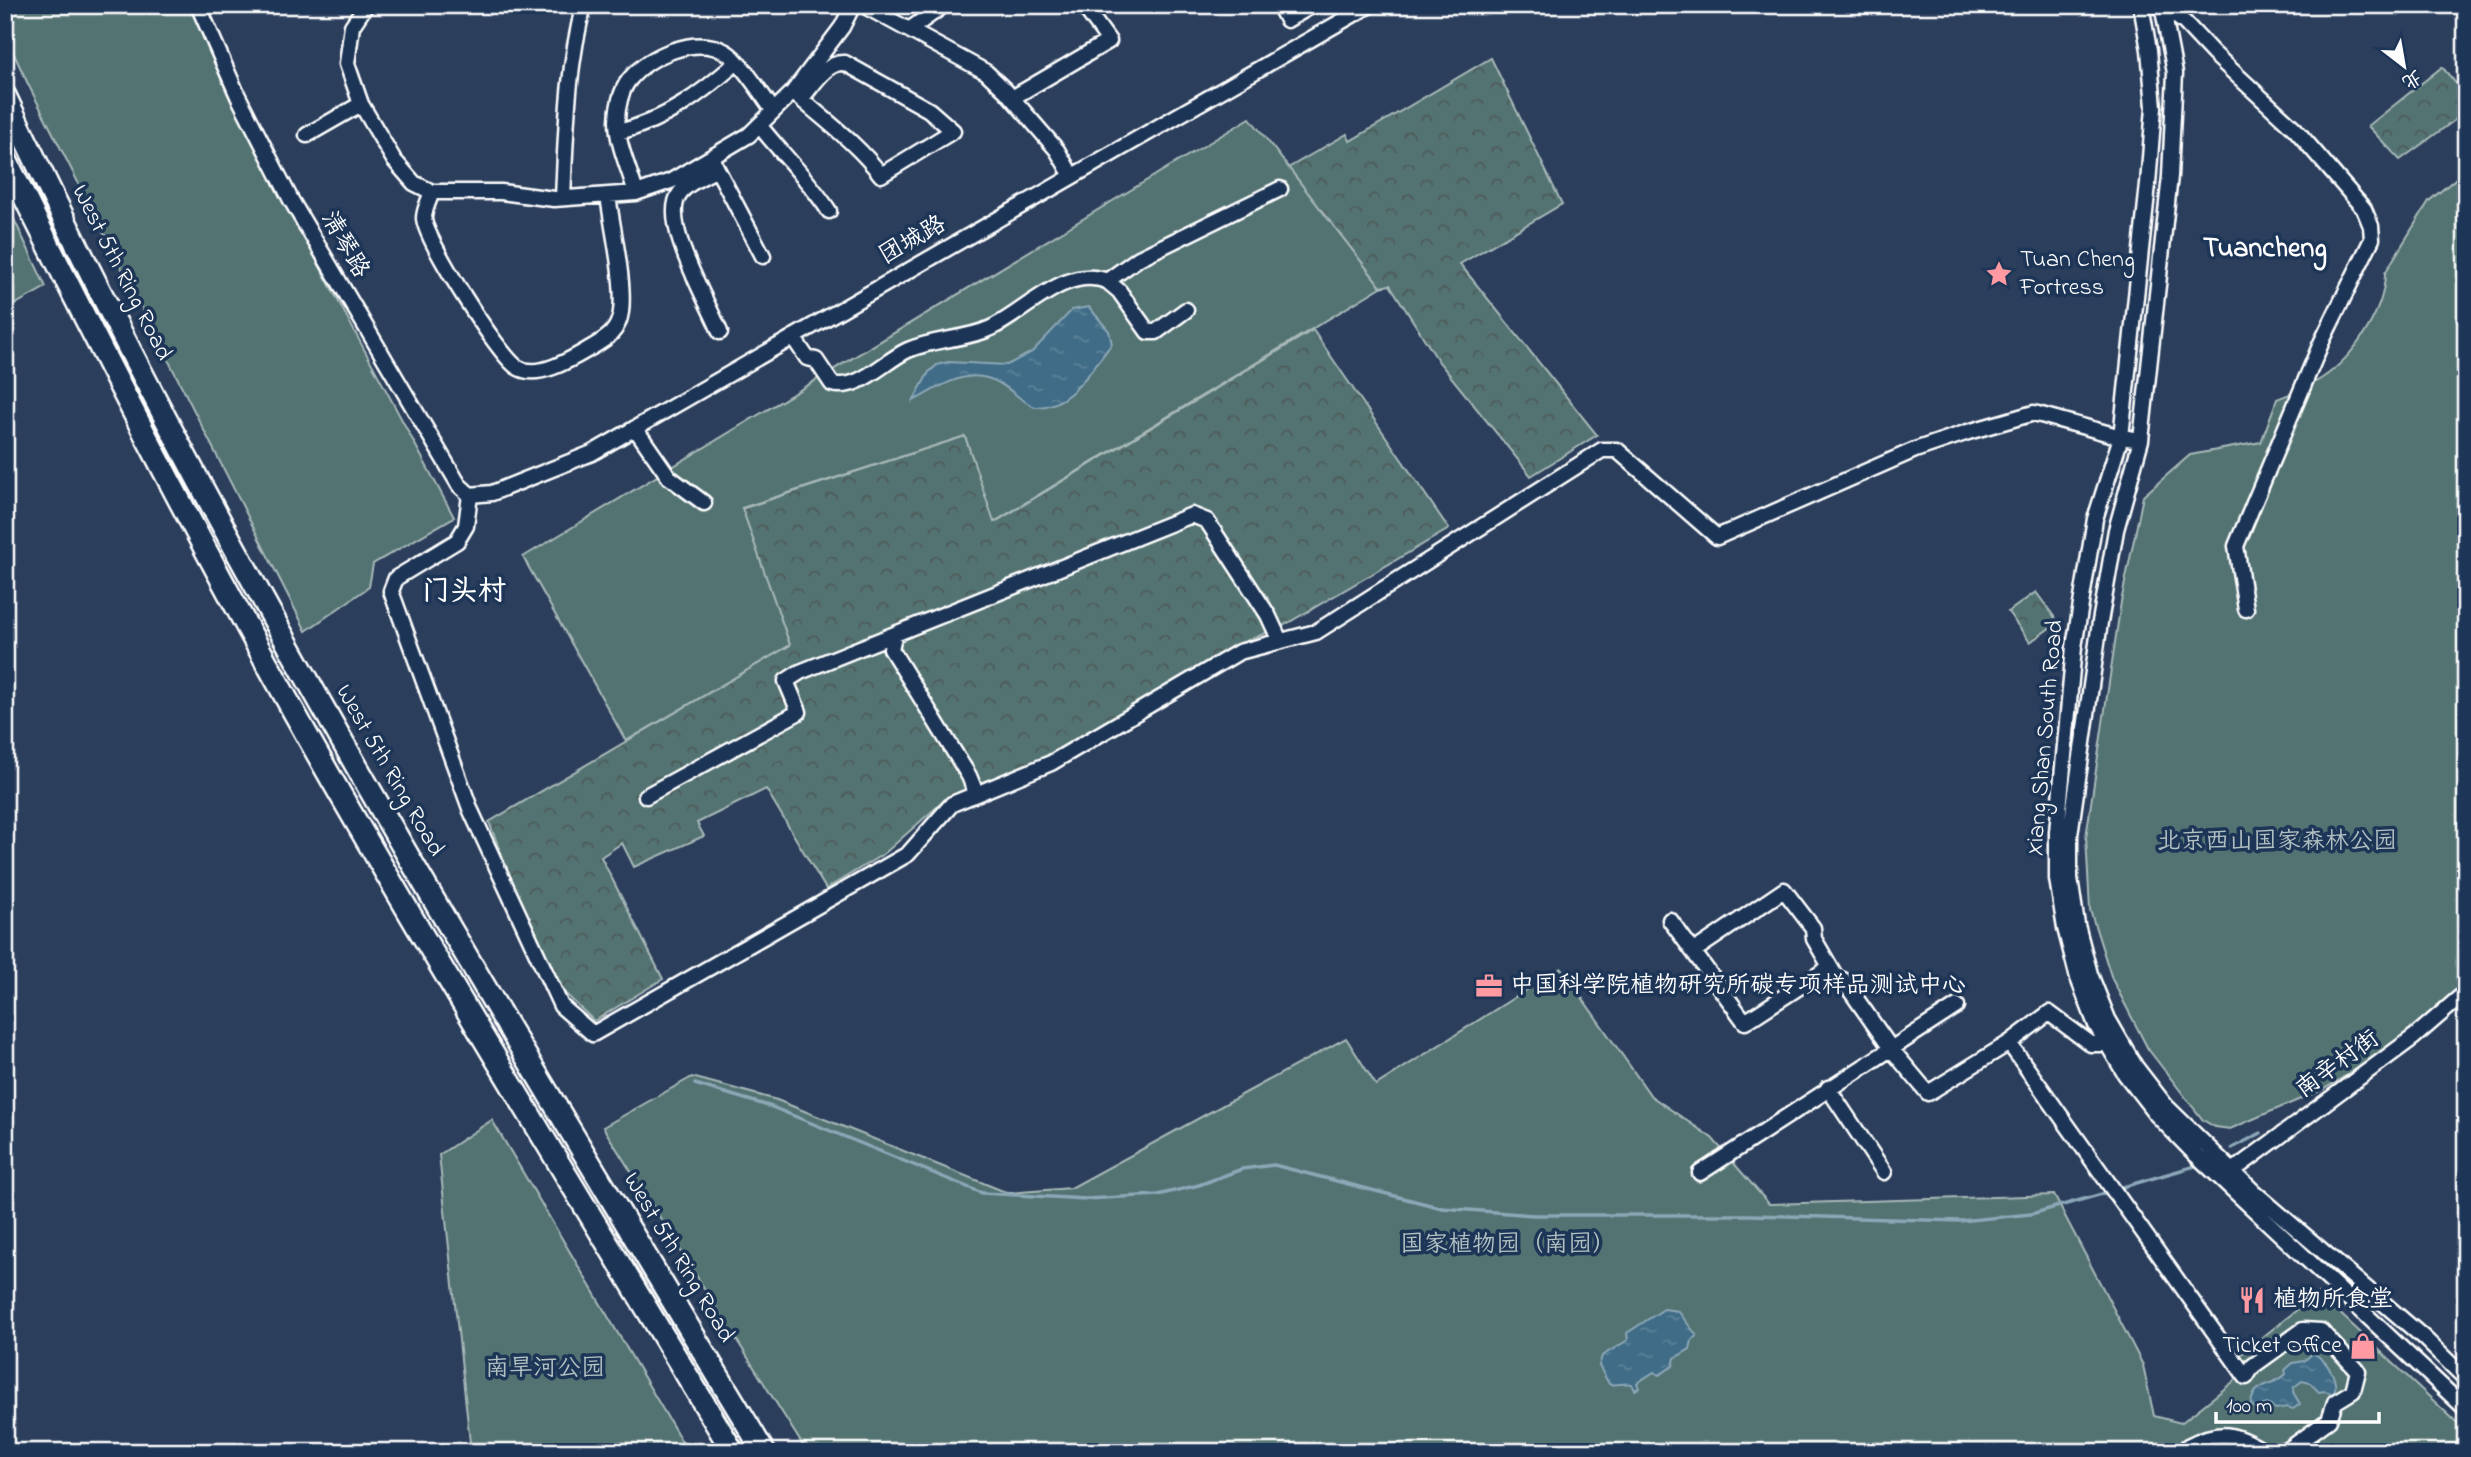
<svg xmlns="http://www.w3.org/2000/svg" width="2471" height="1457" font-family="'Indie Flower','LXGW WenKai TC',sans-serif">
  <defs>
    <pattern id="forest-crowns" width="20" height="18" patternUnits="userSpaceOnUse" patternTransform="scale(1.75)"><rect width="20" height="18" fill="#527372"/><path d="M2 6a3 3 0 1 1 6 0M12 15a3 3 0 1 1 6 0" fill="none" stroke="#4e5a59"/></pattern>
    <pattern id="water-ripples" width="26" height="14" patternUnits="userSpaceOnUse" patternTransform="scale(1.75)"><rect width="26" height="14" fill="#406c87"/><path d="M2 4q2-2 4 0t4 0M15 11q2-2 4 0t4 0" fill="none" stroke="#5d8299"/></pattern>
  </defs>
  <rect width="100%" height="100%" fill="#2b3e5c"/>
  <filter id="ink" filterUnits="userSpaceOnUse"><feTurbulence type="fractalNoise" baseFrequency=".0143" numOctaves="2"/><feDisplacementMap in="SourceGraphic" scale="14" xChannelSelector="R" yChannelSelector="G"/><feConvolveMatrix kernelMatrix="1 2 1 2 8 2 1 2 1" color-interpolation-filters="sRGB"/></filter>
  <g filter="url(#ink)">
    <path fill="url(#forest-crowns)" stroke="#a8b9b8" stroke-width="2" d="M1491,58L1562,204L1460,264L1597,435L1531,476L1439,362L1390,285L1381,287L1288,168L1347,134L1350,141Z
      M2442,67L2466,95V112L2400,160L2368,126Z
      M1313,330L1449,529L1281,627L1234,646L1041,760L949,796L885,853L826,889L766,789L697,823L704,836L634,867L622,843L601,857L663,979L594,1021L550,979L489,822L790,645L741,509L965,436L995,522Z
      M2036,592L2058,622L2030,642L2008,612Z"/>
    <path fill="#527372" stroke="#a8b9b8" stroke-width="2" d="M5,5H189L229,97L454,517L373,564L369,587L306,631L28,84L5,35Z
      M1250,118L1381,287L994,522L965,436L742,508L790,645L626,741L523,557Z
      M2466,170V985L2389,1049L2324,1089L2230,1129L2215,1127L2203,1120L2148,1049L2112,979L2090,910L2086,837L2121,602L2143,496L2190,455L2261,442L2277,399C2292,393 2309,387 2322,378C2353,358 2385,311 2385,273L2429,201Z
      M5,200L46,287L5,310Z
      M1561,968L1651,1096L1712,1138L1769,1204L2054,1195L2143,1365L2154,1416L2181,1423L2238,1378L2229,1364L2318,1293L2466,1431V1452H807L603,1127L692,1077L777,1100L1008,1193L1071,1188L1346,1038L1376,1085Z
      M492,1120L688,1452H471L439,1155Z"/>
    <path fill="url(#water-ripples)" stroke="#8ca7b7" stroke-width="2" d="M1089,307L1109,331L1112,344C1092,367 1071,409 1035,407C1021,401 1012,390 999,383C968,365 940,387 913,401L929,372L937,365L948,362L1007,365L1032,352L1072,310Z
      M1664,1309L1678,1311L1697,1336L1692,1340L1690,1349L1675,1358L1673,1366L1659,1375L1654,1372L1637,1383L1639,1388L1635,1390L1632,1384C1623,1382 1617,1386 1609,1384L1599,1366L1602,1356L1628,1340L1627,1333Z
      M2313,1353C2327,1360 2339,1379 2334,1394L2325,1391L2319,1392L2310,1383L2302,1381L2294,1387L2293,1392L2300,1404L2293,1409L2287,1407L2276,1409L2267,1404L2255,1408L2251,1404C2254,1381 2272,1388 2286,1374L2285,1370L2293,1363L2304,1361Z"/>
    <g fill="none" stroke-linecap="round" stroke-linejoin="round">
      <path stroke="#8ca7b7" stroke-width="3.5" d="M695,1084L772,1107L982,1193L1086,1199L1158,1195L1199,1185L1242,1169L1274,1165L1442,1208L1534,1215H1751L1960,1221L2031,1214L2109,1192
        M2232,1148L2261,1133
        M2116,1189L2195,1166"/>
      <defs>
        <path id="minor" d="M198,5L238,96L291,200L459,485L470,495
          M366,5L352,26L347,64L361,104L394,160L414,183L432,192H501L554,199L636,193L671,181L749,135L793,92L842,27L853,5
          M863,5L986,72L1006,91L1057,150L1072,176
          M1279,5L1287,20L1313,5
          M2141,5L2149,50L2154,107L2148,184L2121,437L2095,519L2074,647L2057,832V879L2065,928L2078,978L2096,1025L2125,1074L2156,1114L2196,1155L2466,1409
          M2162,5L2175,73L2170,176L2141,440L2116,530L2100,622L2070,835V878L2077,925L2090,974L2108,1019L2135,1066L2166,1106L2254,1192L2424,1338L2466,1379
          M2163,6L2185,23L2213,53L2295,129L2364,209L2371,226L2372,239L2322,341L2236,546L2246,609
          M909,30L944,5
          M793,92C823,119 856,142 881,175L953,131L929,110L845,63C826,61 813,86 801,99
          M1012,98L1109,41L1083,5
          M759,125C782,154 809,180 829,211
          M619,132C666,120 701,94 736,63
          M307,135L361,104
          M714,163L763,256
          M717,169C705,176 688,182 680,193C659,221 708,301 720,332
          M432,192C429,200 424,210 424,218C424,238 499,356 517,367C536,380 570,360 587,350C604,340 618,334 621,312C625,281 612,228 608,195
          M636,193C630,171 617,144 617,121C617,108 621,90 629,80C649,55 696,35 726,52C740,60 762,95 773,110
          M563,198C566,134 567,67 584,5
          M1107,281L1119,291L1148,332H1156L1186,310
          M793,337L807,358L816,360L832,384C859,391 884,361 908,350C935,338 965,340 991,328C1026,312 1065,265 1107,281L1139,258L1280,189
          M635,428L669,477L704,503
          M470,495L466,526L457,541L396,578L391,591L471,811L561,1006L593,1034L908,854L952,804L1051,763L1239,652L1316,632L1602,450H1617L1717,537L1915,450L1968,432L2034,413L2121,437L2141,440
          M470,495L492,493L592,453L1370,5
          M894,636L891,649L969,776L976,793
          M646,796L799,712L786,681L800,672L1192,515L1207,521L1268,615L1280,641
          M1670,920L1745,1022L1830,967
          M1694,951L1784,890L1813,928L1814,939L1836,977L1843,980L1892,1050L1928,1093L2009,1043L2049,1013L2091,1044H2108
          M2009,1043L2246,1377L2253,1366L2303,1330L2321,1331L2358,1371L2353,1391L2335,1402L2329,1420L2285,1452
          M1828,1088L1884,1172
          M2234,1170L2414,1037L2466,992
          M1700,1173L1957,1006
          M2188,1446C2220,1429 2235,1433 2265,1452"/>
        <path id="highway" d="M5,96C225,566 496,1008 764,1452
          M5,158C110,370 218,580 335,785C464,1010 600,1230 733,1452"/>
      </defs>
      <use href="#minor" stroke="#fff" stroke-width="19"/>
      <use href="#highway" stroke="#fff" stroke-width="26"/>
      <use href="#minor" stroke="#1d3557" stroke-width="14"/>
      <use href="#highway" stroke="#1d3557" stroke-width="21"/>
    </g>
  </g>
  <defs>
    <symbol id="sight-bare" viewBox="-9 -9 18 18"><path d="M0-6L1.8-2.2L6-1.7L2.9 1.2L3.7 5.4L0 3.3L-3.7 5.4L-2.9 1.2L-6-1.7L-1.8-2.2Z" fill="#ff9aa2" stroke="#1d3557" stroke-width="2.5" paint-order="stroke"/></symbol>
    <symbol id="office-bare" viewBox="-9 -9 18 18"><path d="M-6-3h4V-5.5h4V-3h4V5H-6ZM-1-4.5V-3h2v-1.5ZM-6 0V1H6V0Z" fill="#ff9aa2" stroke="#1d3557" stroke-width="2.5" paint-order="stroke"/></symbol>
    <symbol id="restaurant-bare" viewBox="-9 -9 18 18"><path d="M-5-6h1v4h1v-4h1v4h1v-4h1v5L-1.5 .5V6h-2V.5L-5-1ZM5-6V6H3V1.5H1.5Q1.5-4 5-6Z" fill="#ff9aa2" stroke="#1d3557" stroke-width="2.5" paint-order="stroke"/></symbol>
    <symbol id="shop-bare" viewBox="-9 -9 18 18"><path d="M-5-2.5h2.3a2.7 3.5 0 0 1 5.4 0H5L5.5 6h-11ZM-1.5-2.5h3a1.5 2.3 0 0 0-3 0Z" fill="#ff9aa2" stroke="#1d3557" stroke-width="2.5" paint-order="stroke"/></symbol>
  </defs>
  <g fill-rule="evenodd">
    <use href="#sight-bare" x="1980" y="255" width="38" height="38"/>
    <use href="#office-bare" x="1470" y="967" width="38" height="38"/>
    <use href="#restaurant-bare" x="2233" y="1281" width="38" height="38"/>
    <use href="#shop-bare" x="2344" y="1327" width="38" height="38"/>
  </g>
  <g text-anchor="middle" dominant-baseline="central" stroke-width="7" stroke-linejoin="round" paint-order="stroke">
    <g font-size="24" fill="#fff" stroke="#1d3557">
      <text transform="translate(913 241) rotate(-30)">团城路</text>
      <text transform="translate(344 245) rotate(60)">清琴路</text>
      <text transform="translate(121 273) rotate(63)">West 5th Ring Road</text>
      <text transform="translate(2046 738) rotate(-85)">Xiang Shan South Road</text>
      <text transform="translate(389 771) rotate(60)">West 5th Ring Road</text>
      <text transform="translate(2338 1065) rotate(-36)">南辛村街</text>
      <text transform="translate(678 1258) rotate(59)">West 5th Ring Road</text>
    </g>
    <g font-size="24" fill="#fff" stroke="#1d3557" text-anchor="start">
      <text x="2020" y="260">Tuan Cheng<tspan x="2020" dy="28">Fortress</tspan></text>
      <text x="1510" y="986">中国科学院植物研究所碳专项样品测试中心</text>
      <text x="2273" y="1300">植物所食堂</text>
      <text x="2342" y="1346" text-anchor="end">Ticket Office</text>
    </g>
    <g font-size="24" fill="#b1c0c0" stroke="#1d3557">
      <text x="2277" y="842">北京西山国家森林公园</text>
      <text x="1508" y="1245">国家植物园（南园）</text>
      <text x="545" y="1369">南旱河公园</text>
    </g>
    <g font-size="28" font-weight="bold" fill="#fff" stroke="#1d3557">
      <text x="2265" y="249">Tuancheng</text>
      <text x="464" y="592">门头村</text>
    </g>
  </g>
  <rect width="2471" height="1457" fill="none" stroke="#1d3557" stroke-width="28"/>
  <rect x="14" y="14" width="2443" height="1429" fill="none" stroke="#fff" stroke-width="2.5" filter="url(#ink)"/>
  <g transform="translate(2404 66) rotate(149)" stroke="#1d3557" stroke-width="5" paint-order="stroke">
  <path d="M0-5L12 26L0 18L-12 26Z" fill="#ffffff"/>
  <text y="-10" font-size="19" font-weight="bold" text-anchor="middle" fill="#ffffff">北</text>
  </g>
  <path d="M2216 1412v10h163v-10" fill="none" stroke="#ffffff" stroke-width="3.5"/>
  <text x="2226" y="1412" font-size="21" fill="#ffffff" stroke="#1d3557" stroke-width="5" paint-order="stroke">100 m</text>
</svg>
